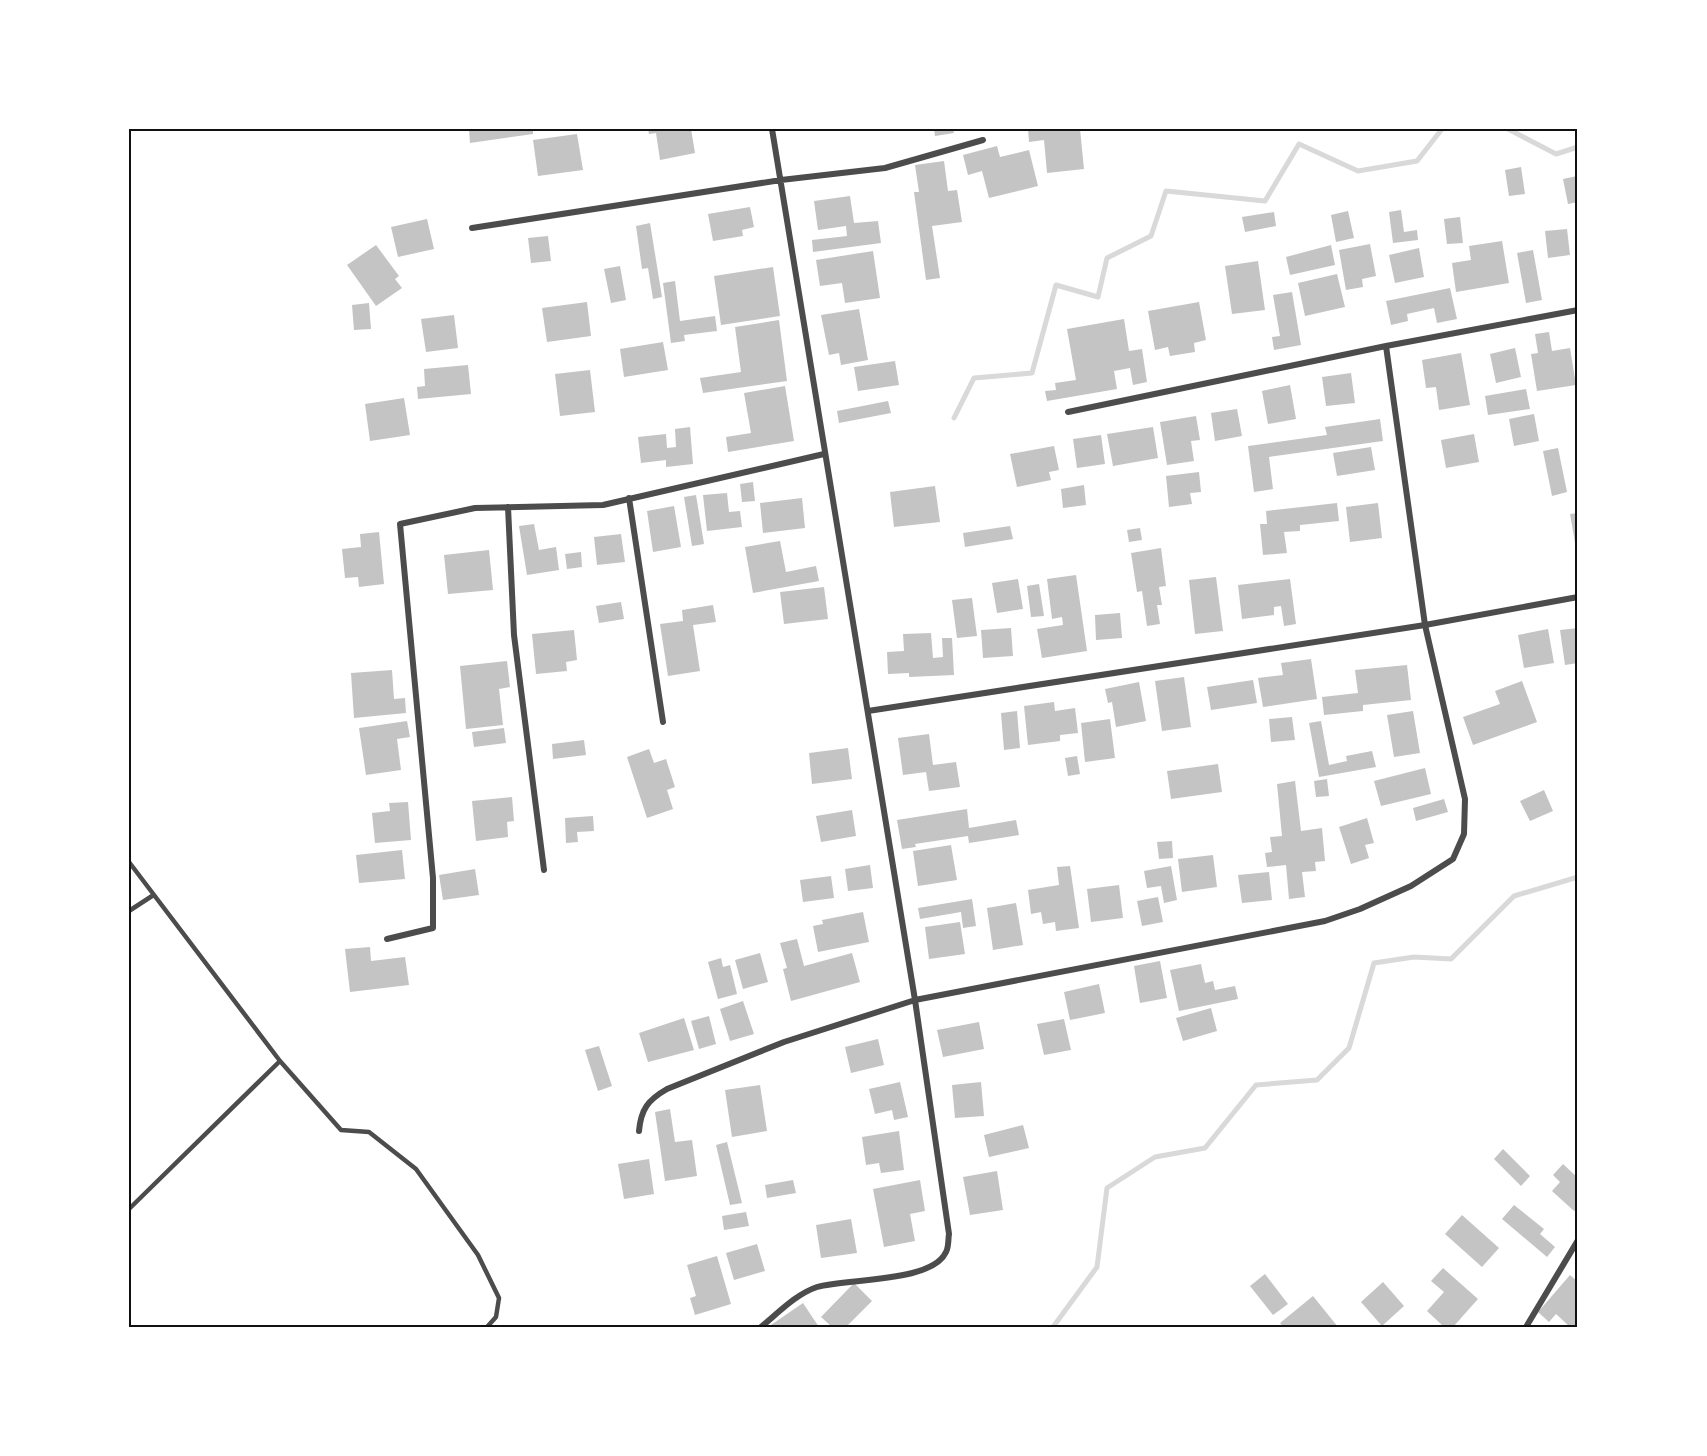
<svg xmlns="http://www.w3.org/2000/svg" width="1707" height="1456" font-family="Overpass,sans-serif">
  <rect width="100%" height="100%" fill="#fff"/>
  <g fill="none" stroke-linecap="round" stroke-linejoin="round">
    <path stroke="#d9d9d9" stroke-width="5" d="M1508,129L1556,154L1578,147
      M954,418L974,378L1032,373L1056,285L1098,297L1107,258L1151,236L1166,191L1265,201L1299,144L1358,171L1417,161L1442,129
      M1053,1327L1097,1267L1107,1188L1155,1157L1205,1148L1256,1085L1317,1080L1349,1048L1374,963L1414,957L1451,959L1514,896L1578,877"/>
  </g>
  <path fill="#c4c4c4" d="M469,129H533V134L470,143Z
    M648,129H691L695,153L660,160L656,133L649,134Z
    M934,129H953L954,133L935,136Z
    M1028,129H1080L1084,169L1047,173L1044,140L1029,142Z
    M577,134L583,170L538,176L533,140Z
    M997,146L1000,157L1029,150L1038,186L989,198L982,171L968,175L963,155Z
    M944,161L948,191L957,190L962,222L932,226L940,278L926,280L914,192H919L915,165Z
    M1521,167L1525,194L1509,196L1505,170Z
    M1577,176L1578,202L1568,204L1563,179Z
    M850,196L854,223L878,221L881,243L813,252L812,240L847,236L846,226L818,230L814,201Z
    M750,207L754,227L742,230L743,236L713,241L708,214Z
    M1401,210L1404,232L1417,230L1418,240L1393,243L1389,212Z
    M1348,211L1354,238L1336,242L1331,215Z
    M1274,212L1276,226L1245,232L1242,217Z
    M1460,217L1463,243L1447,244L1444,219Z
    M427,219L434,249L398,257L391,227Z
    M650,223L662,297L653,299L648,268L642,269L636,226Z
    M1567,229L1570,255L1548,258L1545,231Z
    M548,236L551,261L531,263L528,238Z
    M1502,241L1509,283L1456,292L1452,263L1471,260L1469,246Z
    M1370,244L1376,276L1362,279L1363,287L1346,290L1339,250Z
    M376,245L399,276L395,279L402,288L376,306L347,265Z
    M1331,245L1335,265L1290,275L1286,257Z
    M1419,248L1424,277L1395,283L1389,255Z
    M1533,250L1542,300L1526,303L1517,253Z
    M873,251L880,298L845,303L842,283L820,286L816,260Z
    M1258,261L1265,310L1232,314L1225,266Z
    M620,266L626,300L611,303L604,269Z
    M773,267L780,316L721,325L714,276Z
    M1337,274L1345,307L1305,316L1298,283Z
    M675,281L680,321L715,316L717,331L684,335L685,341L671,343L663,283Z
    M1450,288L1457,319L1437,323L1434,308L1407,314L1408,321L1391,325L1386,301Z
    M1292,292L1301,345L1274,350L1272,337L1280,336L1273,295Z
    M587,302L591,336L547,342L542,308Z
    M1199,302L1206,340L1194,343L1195,352L1170,356L1168,347L1155,350L1148,311Z
    M369,303L371,329L354,330L352,305Z
    M859,309L868,360L841,365L839,353L829,355L821,315Z
    M454,315L458,348L426,352L421,319Z
    M1124,319L1129,351L1142,349L1147,382L1133,385L1130,368L1114,371L1117,389L1047,401L1045,391L1056,390L1055,383L1076,380L1067,329Z
    M779,320L787,381L703,393L700,378L741,372L735,327Z
    M1549,332L1552,351L1570,348L1576,385L1537,391L1531,354L1538,353L1535,334Z
    M663,342L668,370L624,377L620,349Z
    M1515,348L1521,377L1496,383L1490,354Z
    M1461,353L1470,405L1439,410L1436,387L1426,388L1422,360Z
    M895,361L899,385L858,391L854,367Z
    M468,365L471,394L418,399L417,387L425,386L424,369Z
    M590,370L595,412L560,416L555,374Z
    M1351,373L1355,403L1326,406L1322,377Z
    M1290,385L1296,419L1268,424L1262,391Z
    M785,386L794,441L728,452L726,437L751,433L744,393Z
    M1526,389L1530,409L1488,415L1485,396Z
    M404,398L410,435L370,441L365,404Z
    M888,401L891,413L839,423L837,411Z
    M1237,409L1242,436L1215,441L1211,413Z
    M1534,414L1539,441L1514,446L1509,419Z
    M1196,416L1200,440L1191,441L1194,461L1167,465L1160,422Z
    M1380,419L1383,441L1269,457L1273,489L1254,492L1248,446L1327,435L1325,427Z
    M690,427L693,464L666,467V460L641,463L638,437L666,434L667,448L676,447L675,429Z
    M1153,427L1158,458L1113,466L1107,434Z
    M1474,434L1479,462L1446,468L1441,440Z
    M1101,435L1105,464L1077,468L1073,439Z
    M1054,446L1059,470L1049,472L1051,480L1017,487L1010,454Z
    M1371,447L1375,470L1337,476L1333,453Z
    M1558,448L1567,492L1552,496L1543,451Z
    M1199,472L1201,492L1190,493L1192,504L1169,507L1166,476Z
    M753,482L755,501L742,502L740,484Z
    M1084,485L1086,505L1063,508L1061,489Z
    M935,486L940,522L894,527L890,492Z
    M727,493L729,512L740,511L742,527L707,531L703,495Z
    M696,495L704,544L692,546L684,497Z
    M802,498L805,528L763,533L760,503Z
    M1337,503L1339,521L1300,525V531L1284,532L1287,553L1263,555L1260,524H1267L1266,511Z
    M1378,503L1382,538L1350,542L1346,507Z
    M674,506L681,547L653,552L647,511Z
    M1578,513V553L1577,554L1570,514Z
    M534,524L539,550L556,547L559,570L527,575L519,526Z
    M1010,526L1013,539L965,547L963,533Z
    M1140,528L1142,540L1129,542L1127,530Z
    M379,532L384,584L359,587L358,577L345,578L342,549L361,547L360,534Z
    M621,534L625,562L597,565L594,537Z
    M780,541L786,572L816,566L819,581L753,593L745,547Z
    M1161,548L1166,586L1159,587L1162,605H1157L1160,624L1147,626L1142,591L1137,592L1131,553Z
    M489,550L493,590L448,594L444,555Z
    M581,552L582,567L567,569L565,554Z
    M1076,575L1087,651L1042,658L1037,629L1063,625L1062,617L1052,619L1047,579Z
    M1216,577L1223,631L1195,634L1189,580Z
    M1018,579L1023,609L997,613L992,583Z
    M1290,579L1296,624L1284,626L1281,606L1274,607V615L1242,619L1238,585Z
    M1039,584L1044,616L1031,617L1027,586Z
    M824,587L828,619L784,624L780,592Z
    M972,598L977,636L957,638L952,600Z
    M621,602L624,619L599,623L596,606Z
    M713,605L716,622L693,625L700,671L668,676L660,624L683,621L682,610Z
    M1120,613L1122,638L1096,640L1095,615Z
    M1011,628L1013,656L983,658L981,630Z
    M1578,628V663L1565,665L1560,630Z
    M1548,629L1554,663L1524,668L1518,635Z
    M574,630L577,660L566,662L567,671L536,674L532,634Z
    M931,633L933,658L943,657L942,638H952L954,675L909,677V673L888,674L887,652L904,651L903,634Z
    M1311,659L1317,699L1263,707L1258,678L1283,675L1281,663Z
    M507,661L510,687L499,689L503,725L466,729L460,666Z
    M1407,665L1411,700L1363,705V711L1324,715L1322,697L1358,693L1355,670Z
    M392,670L394,699L405,698L406,713L354,718L351,673Z
    M1184,677L1191,727L1162,731L1155,681Z
    M1253,680L1257,703L1211,710L1207,687Z
    M1522,681L1537,722L1473,745L1463,717L1500,704L1495,691Z
    M1139,682L1146,721L1116,727L1112,702L1108,703L1105,689Z
    M1054,702L1055,711L1075,708L1078,733L1060,735V741L1028,745L1024,706Z
    M1017,711L1020,748L1004,750L1001,713Z
    M1413,711L1420,753L1394,757L1387,715Z
    M1292,717L1295,740L1271,742L1269,719Z
    M1110,719L1115,758L1085,762L1081,723Z
    M407,721L410,737L397,739L401,770L366,775L359,728Z
    M1321,721L1329,765L1347,761L1346,756L1372,751L1376,767L1319,777L1309,723Z
    M504,728L506,743L474,747L472,732Z
    M929,734L933,765L956,762L960,787L929,791L926,772L903,775L898,738Z
    M584,740L586,755L553,759L552,744Z
    M848,748L852,779L812,784L809,753Z
    M649,749L654,763L666,759L675,787L667,790L673,809L647,818L627,757Z
    M1077,756L1080,774L1068,776L1065,758Z
    M1218,764L1222,792L1171,799L1167,771Z
    M1425,768L1431,794L1381,806L1374,781Z
    M1327,779L1329,796L1316,797L1314,781Z
    M1295,781L1301,831L1322,828L1325,861L1315,862L1316,871L1302,872L1305,897L1289,899L1286,865L1267,867L1265,853L1272,852L1270,837L1282,836L1277,784Z
    M1544,790L1553,811L1530,821L1520,801Z
    M512,797L514,821L507,822L508,837L476,841L472,801Z
    M1444,799L1448,812L1416,821L1413,808Z
    M408,802L411,840L375,843L372,813L390,811L389,803Z
    M967,809L969,828L1016,820L1019,835L969,843L968,836L915,844L916,847L902,849L897,820Z
    M852,810L856,836L821,842L816,816Z
    M593,816L594,831L577,832L578,842L566,843L565,818Z
    M1367,818L1374,843L1365,845L1369,858L1351,864L1339,827Z
    M1172,841L1173,858L1159,859L1157,842Z
    M951,845L957,880L918,886L913,851Z
    M402,850L405,879L359,883L356,855Z
    M1213,855L1217,887L1182,892L1178,859Z
    M870,865L873,888L848,891L845,869Z
    M1070,866L1079,928L1056,931L1055,922L1043,924L1041,912L1031,914L1028,890L1059,885L1057,867Z
    M1171,866L1177,900L1164,903L1161,886L1147,888L1144,871Z
    M475,869L479,895L443,900L439,875Z
    M1269,872L1272,900L1242,903L1238,875Z
    M831,876L834,898L803,902L800,880Z
    M1119,885L1123,918L1091,922L1087,889Z
    M1158,897L1163,922L1142,926L1137,901Z
    M972,899L976,926L963,928L961,912L920,919L918,908Z
    M1016,903L1023,945L993,950L987,908Z
    M863,912L869,942L818,952L813,926L823,924L822,920Z
    M960,922L965,954L929,959L925,927Z
    M797,939L804,966L852,953L860,982L791,1001L783,969L787,968L780,943Z
    M370,947L371,961L405,957L409,985L350,992L345,949Z
    M760,953L768,982L743,989L735,960Z
    M721,958L723,967L730,965L737,994L718,999L708,962Z
    M1160,961L1167,998L1140,1003L1134,966Z
    M1201,964L1205,983L1213,981L1215,990L1235,986L1238,999L1179,1011L1170,970Z
    M1099,984L1105,1013L1070,1020L1064,992Z
    M743,1001L754,1034L730,1041L720,1009Z
    M1211,1008L1217,1031L1183,1041L1176,1018Z
    M709,1016L716,1044L699,1049L691,1021Z
    M684,1018L694,1050L648,1062L639,1033Z
    M1064,1019L1071,1050L1044,1055L1037,1024Z
    M979,1022L984,1049L943,1057L937,1030Z
    M878,1039L884,1065L851,1073L845,1047Z
    M599,1046L612,1086L598,1091L585,1050Z
    M900,1082L908,1117L894,1120L892,1110L875,1114L869,1089Z
    M981,1082L984,1116L955,1118L952,1085Z
    M760,1085L767,1131L732,1137L725,1090Z
    M670,1109L675,1142L692,1140L697,1176L665,1181L655,1112Z
    M1023,1125L1029,1148L989,1157L984,1135Z
    M899,1131L904,1170L881,1173L879,1163L866,1165L862,1137Z
    M727,1142L742,1203L730,1205L716,1145Z
    M1503,1149L1530,1176L1521,1186L1494,1159Z
    M649,1159L654,1194L624,1199L618,1164Z
    M1563,1164L1578,1178V1207L1574,1211L1552,1191L1560,1182L1553,1175Z
    M997,1171L1003,1210L970,1215L963,1177Z
    M793,1180L796,1193L767,1198L765,1185Z
    M920,1180L925,1211L910,1214L915,1241L884,1247L873,1189Z
    M1514,1205L1544,1229L1540,1234L1555,1247L1547,1257L1502,1219Z
    M746,1212L749,1226L724,1230L722,1216Z
    M1462,1215L1499,1248L1482,1267L1445,1234Z
    M851,1219L857,1253L821,1258L816,1225Z
    M757,1244L765,1271L734,1280L726,1253Z
    M717,1256L731,1304L695,1315L690,1298L696,1296L687,1265Z
    M1443,1268L1478,1299L1453,1327H1444L1427,1311L1444,1292L1431,1281Z
    M1265,1274L1288,1304L1273,1315L1250,1286Z
    M1570,1275L1578,1282V1327H1570L1556,1314L1549,1322L1538,1312Z
    M1383,1282L1404,1306L1382,1326L1361,1302Z
    M854,1283L872,1301L846,1327H832L821,1317Z
    M1313,1296L1338,1327H1283L1280,1323Z
    M803,1303L819,1327H768Z"/>
  <g fill="none" stroke-linecap="round" stroke-linejoin="round">
    <path stroke="#4c4c4c" stroke-width="4.5" d="M129,862L280,1061L341,1130L369,1132L416,1169L478,1255L499,1298L496,1317L487,1327
      M129,911L152,896
      M129,1209L280,1061"/>
    <path stroke="#4c4c4c" stroke-width="6" d="M472,228L781,180L885,168L983,140
      M1068,412L1386,346L1578,310
      M629,498L663,722
      M508,507L514,635L544,870
      M868,711L1425,625L1578,597
      M387,939L433,928V878L400,524L475,508L603,505L824,454
      M639,1131C641,1109 648,1100 667,1089L784,1042L915,1000L1325,921L1360,909L1411,886L1453,859L1464,834L1465,799L1425,625L1386,346
      M761,1327C778,1313 796,1294 817,1287C847,1278 932,1283 946,1252C949,1247 948,1239 949,1234L915,1000L772,129
      M1526,1327L1578,1240"/>
  </g>
  <rect width="1707" height="1456" fill="none" stroke="#ffffff" stroke-width="261"/>
  <rect x="130" y="130" width="1446" height="1196" fill="none" stroke="#111" stroke-width="2"/>
</svg>
